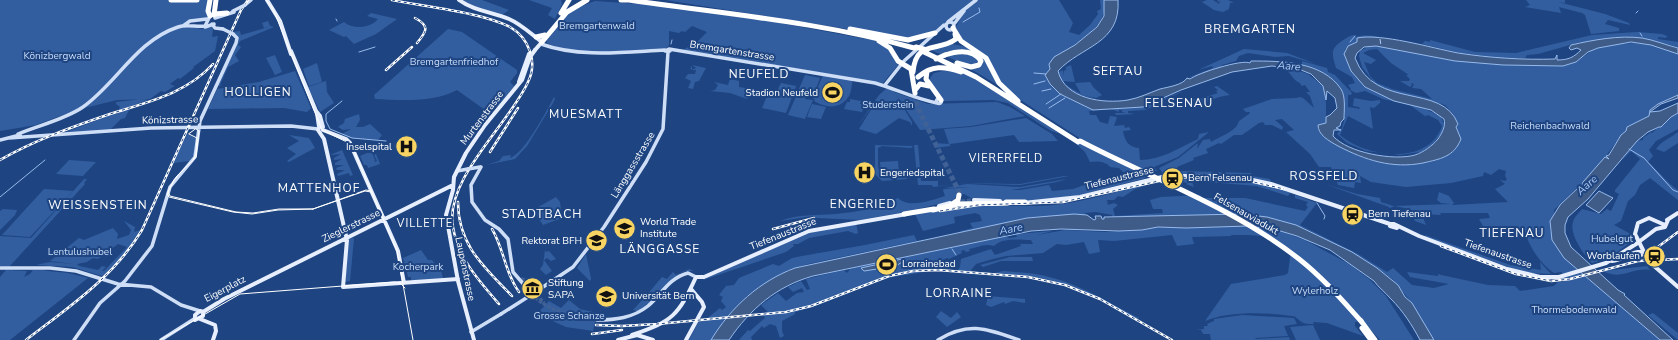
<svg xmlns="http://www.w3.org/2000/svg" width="1678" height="340" font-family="'Nunito Sans',sans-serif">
  <rect width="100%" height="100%" fill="#1e4582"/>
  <path fill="#325ea0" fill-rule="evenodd" d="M0,0H208L207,18L185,22L190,27L202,29L212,27L213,29L212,37L218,36L215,51L193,67L194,68L180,79L178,78L170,84L175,86L165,92L161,91L150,99L117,100L76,110L36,125L0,131Z
    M461,0H482L509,10L502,15L487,12Z
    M529,0H561L562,4L555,19L548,15L552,8Z
    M665,0H975L937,30L911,39Z
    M978,0H1059L1073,23L1069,32L1079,35L1090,25L1098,14L1097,11L1101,9L1100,0H1104C1109,29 1074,44 1056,57C1051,60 1052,66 1049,70C1047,75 1046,80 1050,84L1065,97L1093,110L1094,111H1089L1090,115H1096L1100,122L1108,124L1110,116L1117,117L1114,126L1124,125L1125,128L1129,127L1131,130L1123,131C1125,141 1128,147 1139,148L1140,160C1161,160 1179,148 1198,139L1199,134L1209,132L1178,157L1154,167L1157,171L1123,172L1119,168L1110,167C1106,161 1096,161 1090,162L1085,152L1073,141L1081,139L1016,97L1004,87L990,63L964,42L955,29L964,12Z
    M1207,0H1213L1219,4L1220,1L1217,2L1218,0H1228L1234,3H1230L1229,9L1223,12L1214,10L1202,2Z
    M1526,0H1565V3L1558,2L1605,14L1629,23L1630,25L1608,20L1605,24L1619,28V31L1591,34L1585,15L1582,13L1559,7L1561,13L1525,7L1530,5Z
    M595,1L653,5L769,21L877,41L885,44L898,65L883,83L683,50L697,42L707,32L692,26L685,32L682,31L679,33L669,31V45L666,49C634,50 575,59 547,43V40L572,10Z
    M371,13L397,19L376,34L354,44L346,36L344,37L329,30L344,22C353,30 371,28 378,19L367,16Z
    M268,21L270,26L274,27L240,41L238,45L241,47L235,55L239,61L228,67L220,85H224L216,86L237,41L232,32L240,31L241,35L269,27L264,28L262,23Z
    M448,29L462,32L517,70V73L510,82L514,86L497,107L492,106L488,111L485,110L457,90C433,103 401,100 375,99L374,95Z
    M1637,32L1662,34L1667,36L1666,38L1658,37V39L1678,42V47L1642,38L1619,37L1577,43L1538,54L1527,55L1525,58H1502L1460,53L1422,44L1425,41L1430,42V40L1475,52L1516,53L1592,35Z
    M1354,35L1356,37C1363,35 1375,35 1379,38H1358L1357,42L1352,44L1345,49V57L1351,71L1365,87L1394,101L1415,105L1434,113L1441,117L1444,124L1442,133L1429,148L1421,152L1400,155L1366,151L1347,143L1337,134L1342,128L1344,121L1343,95C1331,81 1321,68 1302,65V61L1327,68L1328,72L1335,75L1352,93L1351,95H1348V107L1360,109L1359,107L1353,106L1354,98L1371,101L1380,100V103L1374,108L1370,107L1373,129L1348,116L1340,135C1366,158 1429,166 1442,126L1438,120L1428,115L1425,116L1410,105L1383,99L1365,91L1356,93L1350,90L1351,89L1348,85L1355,83L1352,77L1336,68C1332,53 1329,49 1345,39C1348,37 1349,36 1354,35Z
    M1635,43L1651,45L1678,54V95L1658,104L1650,110V115L1643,120H1640L1621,135L1604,159L1588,177L1554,210C1555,221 1545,219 1553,238L1552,240L1564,258L1660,340H1436L1433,339L1412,303L1393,280L1364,259L1304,228L1267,217L1242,214L1113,218L1112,215L1096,212L1085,213V215L1034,217L961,232L960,231L973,228L970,223L982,221L980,215L975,213L954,217L955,223L923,231L915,214L940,209L941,212C955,210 969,207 984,206C1007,205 1031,207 1054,205C1090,201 1124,189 1159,181L1135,189L1123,197L1118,196L1114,200H1107L1108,205L1114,203L1118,205L1113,209L1115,216L1163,213L1162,209H1153L1150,200L1161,197L1200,195L1202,198H1245L1305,211L1308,207L1306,205L1308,202L1295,198V195L1290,193L1288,196L1257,186L1196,181L1192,182L1194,187L1186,184L1188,183L1173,180C1203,178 1235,178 1265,185C1284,189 1300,197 1317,203L1300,225L1358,254L1387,272L1393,268L1412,285L1434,288L1449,284L1410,277L1407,272L1438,276V274L1441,275L1488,285L1515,286L1520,291L1554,286L1558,282L1530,279L1560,282H1563L1561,278L1566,277L1561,272L1554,273C1539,263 1530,247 1524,231L1527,238L1516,235L1515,231L1496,229L1497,233L1486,231L1479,219L1490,218L1488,213H1440L1441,215L1423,214L1422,215L1426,225L1415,221L1409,209L1395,206L1390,208L1382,202L1393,206L1451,204L1441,203L1437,200L1439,192L1449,196L1454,203L1452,205L1508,202L1495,189L1505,184L1500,180L1505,181L1507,179L1505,176L1506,171L1499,169L1491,175L1484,172L1483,176L1451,183L1406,187L1371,182L1353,172V174L1360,176L1361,183L1355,182L1354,188L1338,185L1331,167H1319L1310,154L1286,132L1294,130L1282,119L1275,120L1283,127L1282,130L1272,125H1265L1263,122L1259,123L1242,135H1234L1221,144L1219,143L1206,149L1208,153L1193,158L1194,160L1177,167L1178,171L1251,173L1252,176L1270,179L1271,182L1208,175H1164L1159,168L1179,158L1198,143L1197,149L1203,140L1210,139L1211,142C1221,136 1237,131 1239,121L1249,114L1250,112H1246L1243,109L1272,99L1297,98L1299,97L1303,98L1314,108L1310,96L1306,92H1310L1305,85L1301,86V84L1295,80L1286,69H1293L1308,74L1323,86L1326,103V123L1318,128L1319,131C1350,156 1384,171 1424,162C1427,162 1431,162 1433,161C1443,159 1457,147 1461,139L1455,127L1458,125L1453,114L1445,105L1419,97L1392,92L1376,85L1362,67L1359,56L1360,51L1369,46H1382L1459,61L1503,65L1563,66L1576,62L1594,49L1619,44ZM1377,49L1391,63L1409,75H1406L1410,79L1409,81H1400L1410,87L1412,85L1411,83L1414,84L1412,88L1421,89L1432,99L1392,89L1377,83L1370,76L1364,62L1371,64L1376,60L1363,53L1369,50Z
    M951,44C981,47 987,63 1001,87L969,68L981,64L974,54L943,55L928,49Z
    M1244,49L1287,53L1316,64L1289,56L1275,57L1248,53L1239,56L1236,61L1222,65L1219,69L1187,78L1213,68L1212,66L1198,70Z
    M963,53L978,58V64L965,65L946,56Z
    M275,55L282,72L275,75L266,58Z
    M317,63L322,82L309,86L303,69Z
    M692,65L706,68L699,81L695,82L693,89L688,88L691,81L685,78L688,74H695L696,70L690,69L692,66V70L696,68Z
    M1071,65L1075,82L1061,81L1059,72L1063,70V76L1064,71L1067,69L1065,68L1066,67Z
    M948,70L965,74L973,78L1059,133L1051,131L1008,103L993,100L944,101C941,95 930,85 930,78L934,73Z
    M295,71L311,108L307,112L284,108L208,109L217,89L259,82Z
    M805,75L820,78L814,94L798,91Z
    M823,75L853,80C851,85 852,91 849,96C841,109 827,109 814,101L815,99H813Z
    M730,79L739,81V87L751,89L747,99L730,93L710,91L715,90L718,85L714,82L728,85Z
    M326,81L327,92L334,103L320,112L308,87Z
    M798,81L786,113L762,108L767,96L774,97L781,83L796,86Z
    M1090,82L1094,88L1102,95L1096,98L1084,95L1097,99C1084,97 1073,93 1064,84L1081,94L1075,83Z
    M1217,86L1230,95C1217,96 1205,103 1191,107L1187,102L1181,103V101L1185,100L1184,99H1200L1218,93L1216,91L1218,90L1214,87Z
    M887,88L893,90L912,122V126L910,122L899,118L876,134L859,129L877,100L857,127L879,95Z
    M798,92L807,94L805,99L813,100L805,119L788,115Z
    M894,92L928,104L997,102L1010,107L1025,116L971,126L920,130Z
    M1181,92H1182L1157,103L1156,105L1145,110L1128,111V113L1135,114L1116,115L1115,113H1126L1122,112V110H1119V112L1111,109L1143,107Z
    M554,97L555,99L553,103L527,146L515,159L486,165L499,161L503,156L511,155L510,158C525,153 547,110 554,97Z
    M143,99L148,100L118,111L120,107L116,104V102Z
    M850,99L861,101L860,104L865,105L862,112L844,109L847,102H850Z
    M812,104L826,107L821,119L807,117Z
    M130,108L125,118L121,119L110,130L63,133Z
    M1678,113V129L1656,141L1649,150L1653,156L1648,162C1659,171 1667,183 1678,190V200L1650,178L1640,185L1635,195L1628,201L1621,221L1614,225L1629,233L1632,241L1609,258L1592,263C1584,255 1569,234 1573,222C1574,217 1579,213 1582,209L1601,214L1607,209L1611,211L1619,194L1615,192V190L1640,159L1631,151L1622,160L1637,141L1643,140V138L1650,133L1648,132L1652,133L1659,127H1661L1671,117Z
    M359,114L360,120L356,127H363L370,124L382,135L378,140L352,138L342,134L351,129L343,130L338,127L344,123L345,119Z
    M1026,118L1052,134L1058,141L1019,142L1014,135L950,144V146L935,148L934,143L949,144L944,129L971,127Z
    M1678,132V143L1664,152L1656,149C1662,140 1670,139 1678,132Z
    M187,134L196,138L194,155L190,161L173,163Z
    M289,135L309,138L315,148L289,162L287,161L296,154L287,148L299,141Z
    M875,145L913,146L911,148L882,146L878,148V166L880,175H892L893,173L881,172V174L880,162L898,161L899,174L896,175L907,176V179L882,181L871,170H875Z
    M914,145H918L921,181H938V186L957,184L933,187L932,185H918Z
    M342,150L353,175L350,176L349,173L338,176L337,174L345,170H337L336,168L344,165H335V163L342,159L334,160V158L341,154L330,155Z
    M367,153H372L375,160L374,162L377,161L374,155L376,154L380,164L368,168L367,165H364L360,156Z
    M69,160L96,162L83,176L56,174Z
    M1137,175L1144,176L1146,178L1076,196L1025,201L973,199L964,194L957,195L954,200L910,211L860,220L817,218L813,216L780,221C800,213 823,216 844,213C864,211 881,207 898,198C908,209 933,200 945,196L943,190L944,189L970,187L944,188L967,184L1020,187L1067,179L1057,182L1011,190H1020L1049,185L1052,191L1073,189L1087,184L1089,188H1096L1097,186H1101L1102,181H1118L1135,178Z
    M1064,176H1069L1020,185L958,183L1020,184Z
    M84,179H87L84,183L85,184L9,267L0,266V236L31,238Z
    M1325,184L1357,194L1380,198L1381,202L1389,207Z
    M44,189L73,191L30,237L2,235Z
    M556,197L560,202L562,218L543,225L533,210Z
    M3,209L17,210L15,215L0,230V211Z
    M124,221L135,227L134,232L140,230L124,255L105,274L102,276L72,267L36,265L50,262L75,264L50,261L79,238L84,240L113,228L118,234L117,239L129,235L131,230ZM118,244L127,247L104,271H102L106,267L102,266L98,270L79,266L77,264L87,262L93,258L98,259Z
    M856,223L858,233L856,234L848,231L809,238L798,244H793L794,246L786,252L700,281L805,234Z
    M1248,226L1277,230L1305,240L1349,264L1369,279L1386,296L1414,340H1380L1363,321L1355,322V326L1363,336L1327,323L1313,322L1314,324C1298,325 1300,317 1292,316C1267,312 1227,311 1205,321L1231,284L1285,275L1288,273L1291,250C1273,234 1254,235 1231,235V236L1192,237L1194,244L1177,246L1172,235L1114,241L1098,240L1100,252L1089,254L1084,242L1066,245L1057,244L1043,253L1006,256L993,259L976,264L971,270L973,274L956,273L960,267L961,259L991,249L995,255L1021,246L1020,244H1033L1031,240C1020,240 1003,237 994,246C984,243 978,248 969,249L970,251L966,252L964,250L961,251L962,253L949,259L947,258L935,263L914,266L933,269C918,275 900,274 885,279C854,289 826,304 795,312V314L782,321V331L784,336L780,338L776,326L770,324L764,328L762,326L751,337L752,340H739L748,330L750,331L765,318L764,316L768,312L761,305L778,293L786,301L797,293L804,292L802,288L793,292L788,287L801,281L807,290L810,289L806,279L844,270L847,273L850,269L859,267L1006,236L1009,238L1017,237L1016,234L1053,231L1037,235L1065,230L1106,232L1158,227L1186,228Z
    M914,235L917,241L808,264L790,270L747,296L727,318L711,340H689L699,321L705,320L720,308L722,310L726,307L721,301L723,297L719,295L726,286L734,285L739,278L773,264L779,266L792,258L802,256L865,245Z
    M1425,235L1510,265L1541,270L1540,262L1551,274L1525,273L1425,237Z
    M354,238L350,281L345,282L349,239Z
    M421,250L428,260H432L435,264L439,263L443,278L411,281V277H408L403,258Z
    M545,250L546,252L549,251L556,259L551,261L547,258L544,260L552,271L546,275L540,269L543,265Z
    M586,254L591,279L590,281L577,268Z
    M1010,257H1032L1033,261H1001L983,267L980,265Z
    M1647,266L1650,270C1632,267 1622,281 1603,271Z
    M689,269L694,271H686L679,274L640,312L633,310L643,299L646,300L647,297L646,296L662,277L667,279L673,272L676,275Z
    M6,270L27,271L24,277L30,274L33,270L59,271L38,270L68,273L88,278L10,340H0V277Z
    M1003,271C1010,271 1020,273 1027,273C1072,278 1101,299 1139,318L1138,320C1111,304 1085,288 1054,281C1034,276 1015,275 995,273Z
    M988,296L1025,299V303L1013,301L1005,304L1004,302L991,307L986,305Z
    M569,300L580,309L597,313L593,331L566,327L537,314L549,301L561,308Z
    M941,311L951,318L957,312L961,317L947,327L936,317Z
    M1653,313L1678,333V340L1648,315Z
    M1242,315L1294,318L1297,324L1284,326L1288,336L1255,338L1256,339L1289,337L1290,340H1211L1210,334H1203L1201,330H1195L1204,329V326H1208L1207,324L1214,321V319Z
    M1313,325L1320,340H1296L1290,327Z"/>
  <path fill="#3f5c89" stroke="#97baeb" d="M1104,0H1118C1121,44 1081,46 1058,71C1065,99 1103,104 1128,100C1139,98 1149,93 1160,89C1168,87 1183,85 1187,78L1190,79C1198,73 1242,59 1250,63L1251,61C1281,61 1322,61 1341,89C1346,97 1344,111 1344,119L1341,122L1340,126L1336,128L1341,130H1334L1333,136C1348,153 1394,161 1415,155C1424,152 1432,146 1438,139C1442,133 1446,126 1444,119L1431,110L1394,101L1365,87L1351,71L1344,54L1348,46L1357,42V38C1381,33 1432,48 1458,53C1490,58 1524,60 1555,59L1557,55V60C1569,60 1574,57 1581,50L1577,48L1571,50L1569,48L1571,45C1593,40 1619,35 1642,38C1654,40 1666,45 1678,48V54L1651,45L1631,42L1598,48L1588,52L1576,62L1563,66L1503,65L1455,61L1376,46L1364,47L1357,53L1355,58C1375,111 1442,82 1458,124L1456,127L1461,139C1454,157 1440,159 1423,163C1392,169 1365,160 1338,146C1329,141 1318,135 1318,125L1326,123V117L1330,115L1337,108L1335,98L1327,91L1326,100L1323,86L1311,74L1301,70L1272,66L1232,72L1181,90L1143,107L1093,110L1060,94L1050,84L1045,75L1050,69L1049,64L1054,57L1075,45L1097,27L1104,16Z
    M1678,95V98L1661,104L1650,112L1660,111L1678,103V113L1671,117L1661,127H1659L1648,132L1637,141L1588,199L1568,217L1565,225V233L1571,247L1618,290L1625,294L1624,295L1673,340H1660L1564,258L1552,240L1550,221L1560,205L1580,186L1584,187L1582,184L1583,182L1605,157L1609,159L1606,156L1609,155L1621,135L1626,131L1627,127L1649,116L1650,110L1658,104Z
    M1599,191L1613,198L1599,213L1586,205Z
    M1074,214L1087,215L1094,220L1096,219L1095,216H1101L1102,219H1104V217L1242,214L1267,217L1296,225L1352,252L1377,268L1398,285L1405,297L1412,303L1434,340H1420C1412,325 1403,311 1391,299C1385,292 1379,288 1374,281L1330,250L1297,236L1277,230L1248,226L1186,228L1158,227L1142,230L1119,231L1061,229L1031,231L813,276C777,286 750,309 729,340H711C731,307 760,281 795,268L1027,218Z
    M902,259V262L896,266L864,271L861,268Z"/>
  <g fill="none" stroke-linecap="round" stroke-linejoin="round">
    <path stroke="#97baeb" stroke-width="1" d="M1636,13L1638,11
      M336,19L337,21
      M963,22L980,12L979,8
      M1640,33L1642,36
      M1350,42L1355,36
      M671,44L672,40
      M359,52L375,47
      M1034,73L1046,74
      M1034,84L1045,81
      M1042,91L1051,89
      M342,101L326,114V121L330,129L352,138L386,141
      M1046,104L1061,94
      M1049,108L1065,98
      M1629,149L1644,158L1673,190L1678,192
      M0,197L45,160
      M1317,203L1325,216L1324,219
      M952,249L956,255"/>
    <path stroke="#afcaf1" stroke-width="1" stroke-dasharray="5 4" stroke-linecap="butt" d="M1380,39L1381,46"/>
    <path stroke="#406195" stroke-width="3.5" stroke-dasharray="3.5 1.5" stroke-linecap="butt" d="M521,279L526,280C528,286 530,292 535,297C550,312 577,317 597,320
      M530,287L544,303"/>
    <path stroke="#406195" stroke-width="4" stroke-dasharray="4 2" stroke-linecap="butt" d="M955,202L974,200
      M1644,252L1653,265"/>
    <path stroke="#406195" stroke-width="5" stroke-dasharray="5 2.5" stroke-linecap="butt" d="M915,94L917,106L960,194"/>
    <path stroke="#cfdef7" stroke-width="3.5" d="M245,5L251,0
      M215,18L234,12
      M946 26a4 4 0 1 1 8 0a4 4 0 1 1-8 0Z
      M948,22L976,0
      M212,24L215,28L223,29
      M954,24L964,11
      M183,26L190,21L207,19
      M205,27L214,24
      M541,44C580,58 624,52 665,50
      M670,51H665L669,49L875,83C896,89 915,99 937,103
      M885,85L904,61L944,25
      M936.5 101a2.5 2.5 0 1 1 5 0a2.5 2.5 0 1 1-5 0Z
      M18,134C39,125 64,120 83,107C117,83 136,41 178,27C186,24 196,27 205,26L209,18
      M9,138L151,128L291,126L318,129
      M0,140L20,135
      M481,167L471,185L472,202L485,220L499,229L508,239L513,272L532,294
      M457,171L468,169
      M0,268H50L76,271L118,284L151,287L181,305L200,311
      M531,295L573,267L604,227L646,162L663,129L668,52
      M597,320C615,320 633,318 648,306C662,294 669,278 688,273L696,277
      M471,332L501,314
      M74,340L100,303L125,281L152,246L170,187L195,157L200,121L236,43L237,38L233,34
      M161,340L194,319
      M938,340C969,321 987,329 1019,340"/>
    <path stroke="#e7effe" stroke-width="4" d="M267,0L280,21L291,54
      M459,0C474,11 492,12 509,19C521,24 531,34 542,42L535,50
      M291,51L316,111L320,116L323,127
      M519,82L529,54
      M317,113L319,127
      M323,127H320L318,130L324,139L347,240L343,287L458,279
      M323,130L346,139L350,143L398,251L404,283
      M974,200L1000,201
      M1023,203L1080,197L1166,176H1208L1248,179L1271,184L1390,224
      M939,206L950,203
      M1667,220L1678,213
      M1390,224H1394L1419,236L1507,269L1540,277H1559L1606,263L1636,244
      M1390,226L1397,228
      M1640,241L1656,229L1665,227L1668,220
      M1644,252L1635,234L1638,223L1649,218L1665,225
      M1612,261C1624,260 1632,250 1644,252
      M1653,265L1678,287
      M200,311L203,312V316L195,320V315Z
      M203,312L224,299L453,185
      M200,319L215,325L216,331L213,340
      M632,335C673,321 678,316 696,277H704L809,231L907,214
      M474,340L458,281L446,215L453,190L454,177L466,153L485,125L522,80L530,57
      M618,340L637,335L653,340
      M686,340L704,307L702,302L691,289"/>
    <path stroke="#fff" stroke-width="5" d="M171,0H197
      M210,0L208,11L210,16
      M621,0H632
      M629,0C724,14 821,22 914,48
      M561,13L569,0
      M214,14L227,13
      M214,15L216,0
      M953,28L961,41L986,58L999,83L1018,101
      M850,29L908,40L935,33
      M536,37L545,35
      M879,41L890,48L898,61L911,69L915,93
      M542,42L567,12L587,0
      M924,52L976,77L1078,142
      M945,55C957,51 973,49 981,61L979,65L971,67L957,63
      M927,71L926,79L941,100
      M913,72C916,39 937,53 956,39L955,34
      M918,77C932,65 944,66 961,72
      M916,89L920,84L929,86
      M1006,202H1025
      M952,204L958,200L959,195
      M933,210L958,204L1008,203
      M904,214L934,209
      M1361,321L1375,340
      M1362,328L1371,340"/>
    <path stroke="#fff" stroke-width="1" d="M266,0L273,9L322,130L351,144L397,251L413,340
      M196,129L199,131L196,157L193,160L196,153L197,138L189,134Z
      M178,175L193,160
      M178,175L193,160
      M174,180L168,192L170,196L236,212L253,213L279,209H313
      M174,180L167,194L169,197L233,212L252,214L278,210L313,209
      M174,180L178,175
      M174,180L178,175
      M313,209L366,190L372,191
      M313,209L365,191L371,192
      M160,340L240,294L394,282L400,283L405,288"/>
    <defs>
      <path id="rail" d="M392,0C426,7 480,12 510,27C529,38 538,62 528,82C510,123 444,179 453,227C458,258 479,281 499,304
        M415,18C430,26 427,31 417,43
        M386,70L412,47
        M490,152L518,108
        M0,160C35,140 72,127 110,114C147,102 186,94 213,64
        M458,202C458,245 484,267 512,296
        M940,211L978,205L1063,202L1177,177L1245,180L1284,189
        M492,229C504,249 505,273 519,292
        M773,229L814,218
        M1441,246L1516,274L1551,281L1570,279L1638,261L1678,259
        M1637,257L1651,252L1678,232
        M596,325L622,326L657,324L786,312L811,306L889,276L913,271L938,270L1028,277L1065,285L1100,299L1172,340
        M592,334L622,330
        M26,340C69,307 114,277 142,230L241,10L248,0"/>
    </defs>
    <use href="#rail" stroke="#fff" stroke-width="2.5"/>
    <use href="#rail" stroke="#1e4582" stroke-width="1" stroke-dasharray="3" stroke-linecap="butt"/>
    <path stroke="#cfdef7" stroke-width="3.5" d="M233,11L245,5
      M223,29L233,34
      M468,169L480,167
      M501,314L531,295"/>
    <path stroke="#e7effe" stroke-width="4" d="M530,57L535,50
      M1636,244L1640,241"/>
    <path stroke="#fff" stroke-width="5" d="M916,47L927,50
      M936,59L945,55
      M1080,141C1153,179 1234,208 1299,259C1322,277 1341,299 1361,321"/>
  </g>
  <defs>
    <symbol id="stadium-disc" viewBox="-11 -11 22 22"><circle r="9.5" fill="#f8d463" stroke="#1e4582"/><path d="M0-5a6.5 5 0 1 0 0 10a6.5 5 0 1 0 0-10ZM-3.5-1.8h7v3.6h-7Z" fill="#111"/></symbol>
    <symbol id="hospital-disc" viewBox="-11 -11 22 22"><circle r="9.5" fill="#f8d463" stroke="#1e4582"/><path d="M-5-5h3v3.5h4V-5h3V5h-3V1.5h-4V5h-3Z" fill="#111"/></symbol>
    <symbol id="station-disc" viewBox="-11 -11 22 22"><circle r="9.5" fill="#f8d463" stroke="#1e4582"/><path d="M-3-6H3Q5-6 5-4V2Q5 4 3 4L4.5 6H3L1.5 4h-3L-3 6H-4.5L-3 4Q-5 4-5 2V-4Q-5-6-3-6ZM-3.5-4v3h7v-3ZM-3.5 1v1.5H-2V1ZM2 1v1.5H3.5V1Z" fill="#111"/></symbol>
    <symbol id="university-disc" viewBox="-11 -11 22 22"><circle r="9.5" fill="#f8d463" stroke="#1e4582"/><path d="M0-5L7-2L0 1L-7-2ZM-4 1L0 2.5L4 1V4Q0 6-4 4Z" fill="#111"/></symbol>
    <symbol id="museum-disc" viewBox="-11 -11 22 22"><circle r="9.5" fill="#f8d463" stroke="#1e4582"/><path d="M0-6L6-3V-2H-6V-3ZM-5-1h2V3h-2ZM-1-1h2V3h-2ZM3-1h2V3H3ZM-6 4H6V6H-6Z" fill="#111"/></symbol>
  </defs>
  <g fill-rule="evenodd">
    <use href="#stadium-disc" x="820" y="80" width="25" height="25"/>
    <use href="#hospital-disc" x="394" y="134" width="25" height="25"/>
    <use href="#hospital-disc" x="852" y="160" width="25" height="25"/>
    <use href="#station-disc" x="1160" y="166" width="25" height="25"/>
    <use href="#station-disc" x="1340" y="202" width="25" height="25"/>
    <use href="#university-disc" x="612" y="216" width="25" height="25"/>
    <use href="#university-disc" x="584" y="228" width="25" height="25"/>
    <use href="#station-disc" x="1642" y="244" width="25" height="25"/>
    <use href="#stadium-disc" x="874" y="252" width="25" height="25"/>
    <use href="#museum-disc" x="520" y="276" width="25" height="25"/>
    <use href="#university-disc" x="594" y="284" width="25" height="25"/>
  </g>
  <g text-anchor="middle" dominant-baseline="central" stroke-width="4" stroke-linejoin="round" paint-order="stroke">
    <g font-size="10" fill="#c8dbf7" stroke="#1e4582">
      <text x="597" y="26">Bremgartenwald</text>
      <text x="57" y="56">Könizbergwald</text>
      <text x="454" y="62">Bremgartenfriedhof</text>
      <text x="888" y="105">Studerstein</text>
      <text x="1550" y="126">Reichenbachwald</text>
      <text x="1612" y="239">Hubelgut</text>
      <text x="80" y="252">Lentulushubel</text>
      <text x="418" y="267">Kocherpark</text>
      <text x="1315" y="291">Wylerholz</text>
      <text x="1574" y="310">Thormebodenwald</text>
      <text x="569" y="316">Grosse Schanze</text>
    </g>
    <g font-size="10" fill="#fff" stroke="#1e4582">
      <text transform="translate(732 51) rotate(9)">Bremgartenstrasse</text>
      <text transform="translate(482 118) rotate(-53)">Murtenstrasse</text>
      <text transform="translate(170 120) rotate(-1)">Könizstrasse</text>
      <text transform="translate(633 165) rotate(-59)">Länggassstrasse</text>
      <text transform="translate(1119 178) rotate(-14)">Tiefenaustrasse</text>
      <text transform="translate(1246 214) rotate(30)">Felsenauviadukt</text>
      <text transform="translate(351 226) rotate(-26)">Zieglerstrasse</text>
      <text transform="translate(783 234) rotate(-22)">Tiefenaustrasse</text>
      <text transform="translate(1498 254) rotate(19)">Tiefenaustrasse</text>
      <text transform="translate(465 269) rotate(78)">Laupenstrasse</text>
      <text transform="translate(225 289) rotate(-28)">Eigerplatz</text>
    </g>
    <g font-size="10" fill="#fff" stroke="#1e4582" text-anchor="start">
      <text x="818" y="93" text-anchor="end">Stadion Neufeld</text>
      <text x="392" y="147" text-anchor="end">Inselspital</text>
      <text x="880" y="173">Engeriedspital</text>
      <text x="1188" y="178">Bern Felsenau</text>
      <text x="1368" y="214">Bern Tiefenau</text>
      <text x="640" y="222">World Trade<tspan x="640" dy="12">Institute</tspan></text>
      <text x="582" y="241" text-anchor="end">Rektorat BFH</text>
      <text x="1640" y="256" text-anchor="end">Worblaufen</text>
      <text x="902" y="264">Lorrainebad</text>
      <text x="548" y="283">Stiftung<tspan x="548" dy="12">SAPA</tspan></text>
      <text x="622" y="296">Universität Bern</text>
    </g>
    <g font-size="11" font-style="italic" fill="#afcaf1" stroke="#1e4582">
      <text transform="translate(1289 66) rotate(5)">Aare</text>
      <text transform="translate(1587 185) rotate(-42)">Aare</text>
      <text transform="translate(1011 229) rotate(-11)">Aare</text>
    </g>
    <g font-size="11" letter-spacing="1" fill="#fff" stroke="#1e4582">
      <text x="1006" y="158">VIERERFELD</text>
      <text x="425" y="223">VILLETTE</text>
    </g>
    <g font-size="12" letter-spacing="1" fill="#fff" stroke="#1e4582">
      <text x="1250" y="29">BREMGARTEN</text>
      <text x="1118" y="71">SEFTAU</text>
      <text x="759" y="74">NEUFELD</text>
      <text x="258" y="92">HOLLIGEN</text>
      <text x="1179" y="103">FELSENAU</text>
      <text x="586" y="114">MUESMATT</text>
      <text x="1324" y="176">ROSSFELD</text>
      <text x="319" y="188">MATTENHOF</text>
      <text x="863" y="204">ENGERIED</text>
      <text x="98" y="205">WEISSENSTEIN</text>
      <text x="542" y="214">STADTBACH</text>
      <text x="1512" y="233">TIEFENAU</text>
      <text x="660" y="249">LÄNGGASSE</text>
      <text x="959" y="293">LORRAINE</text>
    </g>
  </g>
</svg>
